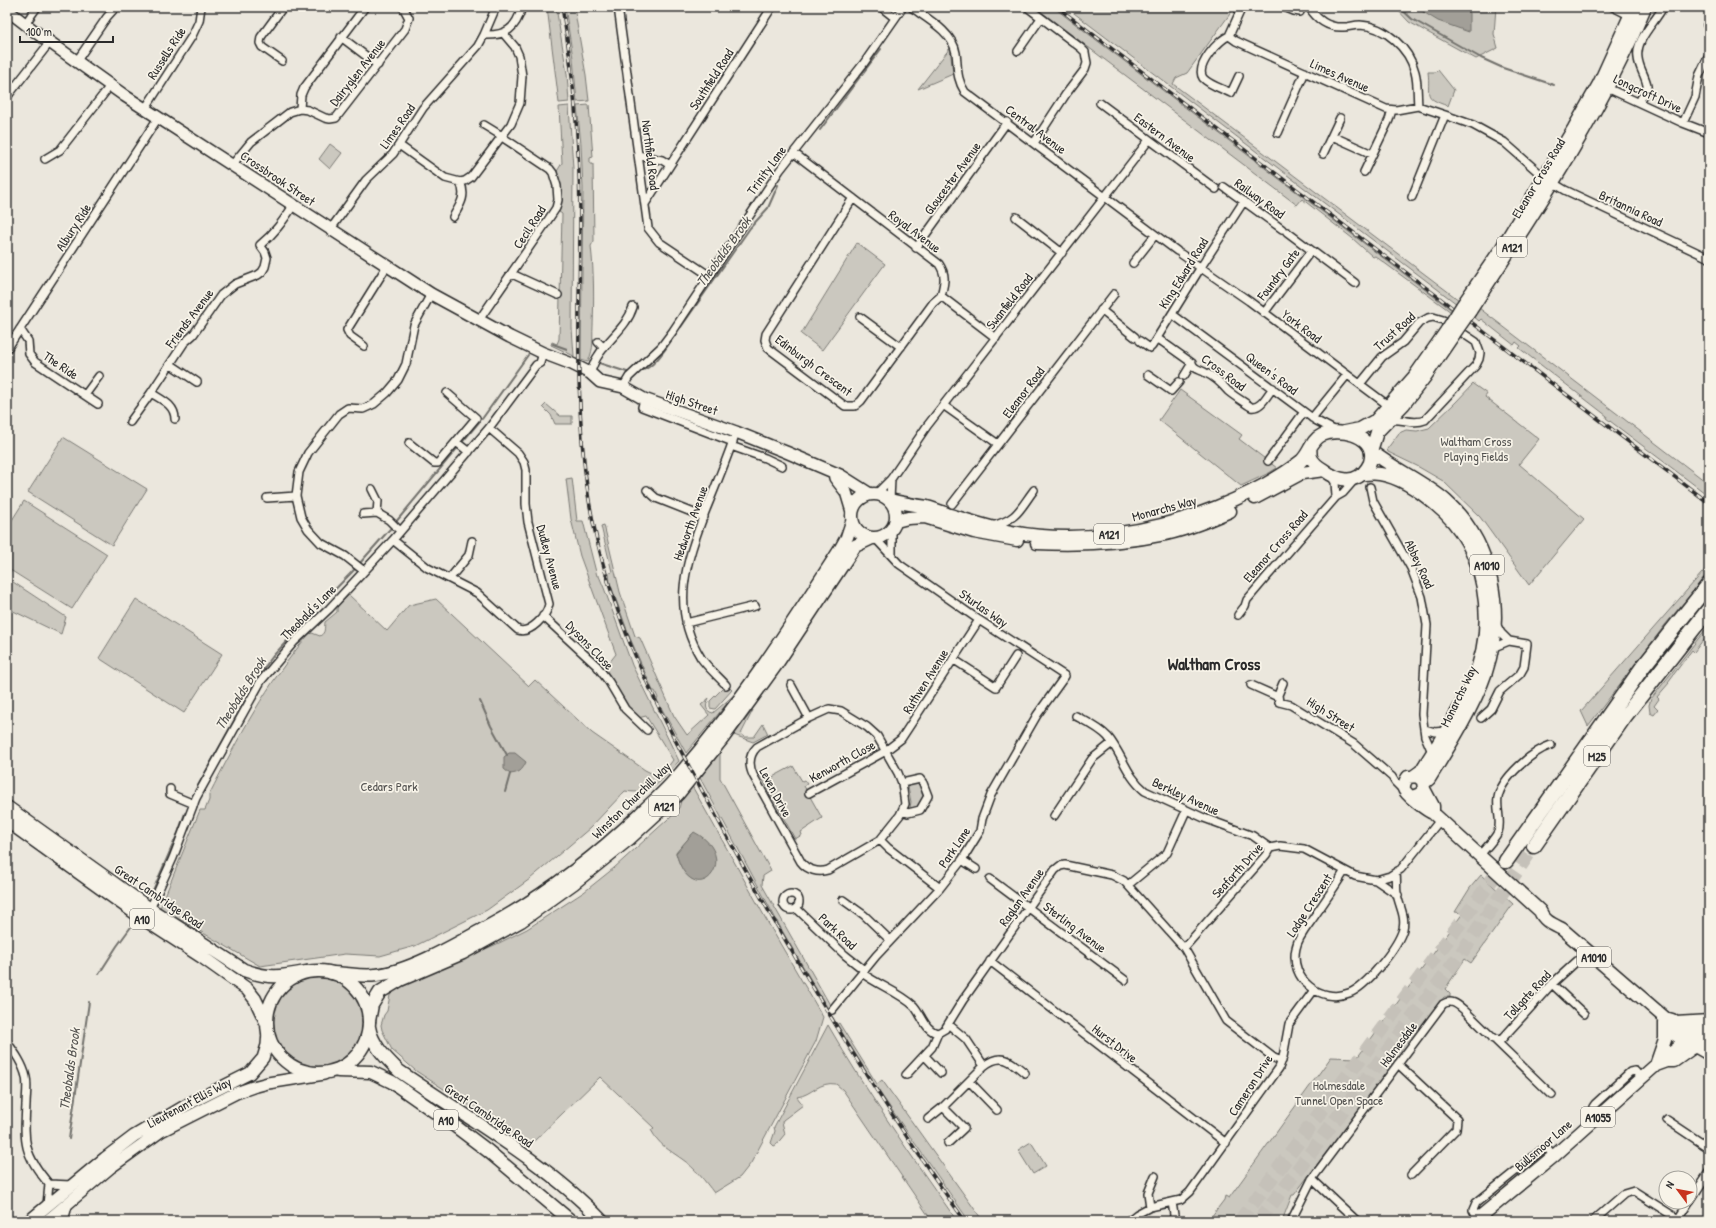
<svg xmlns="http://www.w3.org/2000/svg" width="1716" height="1228" font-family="'Patrick Hand',sans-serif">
  <rect width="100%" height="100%" fill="#ebe7dd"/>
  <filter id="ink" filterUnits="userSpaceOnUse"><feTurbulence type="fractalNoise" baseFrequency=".025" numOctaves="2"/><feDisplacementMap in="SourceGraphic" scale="8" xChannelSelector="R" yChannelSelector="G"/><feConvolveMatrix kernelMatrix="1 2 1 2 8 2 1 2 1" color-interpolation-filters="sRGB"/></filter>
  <g filter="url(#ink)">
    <path fill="#cbc8bf" stroke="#7b7a75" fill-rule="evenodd" d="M547,7H556L567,74L569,102L559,103Z
      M565,7H574L586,75L589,101L577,102L573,58Z
      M1035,7H1053L1453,311L1451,312L1375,256L1373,257L1352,238L1302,199L1297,205Z
      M1066,7H1235L1187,73L1176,78L1173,84L1459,300L1457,304Z
      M1395,7H1496L1494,34L1498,48L1476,59L1409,22Z
      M950,48L953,74L918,89Z
      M1438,70L1454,90L1448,106C1421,97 1431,95 1428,72H1436Z
      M589,105L593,157L590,158V164H593L594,241L591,246C594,273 594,299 593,326C592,342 595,345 588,362L581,360L583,188L581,144L577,106Z
      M569,106L573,168L572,328L574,356L551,345L552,342L557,344L559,339L562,214L559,212C562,198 562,186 556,173L562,163L559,107Z
      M330,144L342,153L330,169L319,159Z
      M857,243L885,264L822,350L801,334Z
      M1479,308L1709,484V496L1606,418L1607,416L1519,348L1521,346L1516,342L1514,345L1481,319L1479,321L1473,316Z
      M1473,384L1487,394L1485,397L1539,439L1519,464L1584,519L1529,585L1480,517L1443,481L1417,466L1388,452L1387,449L1399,433L1406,430L1417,431L1429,428L1456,402Z
      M1180,390L1242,435L1239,439L1277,468L1269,473L1241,486L1159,420Z
      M546,404L560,416H572V424H555L551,415L543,407Z
      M63,437L147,489L112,545L28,492Z
      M572,478L577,521H583L597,576H599L604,588L632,665L679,761C661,780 654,796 625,791L590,828L530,879L487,910L415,946L380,956L345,954L260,966L160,908L200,810H205L209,800V795C238,738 267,683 309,634L312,633L320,636C326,632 324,629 325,622L337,612V607L349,595L387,631L409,605L436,599L529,686L535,680L592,733L645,770L655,775L664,772L673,760L646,716L638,718L626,705L627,704L605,668L616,654L580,556L571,519L566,479Z
      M24,501L107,554L72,609L7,568V528Z
      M604,525L620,592L635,636L640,638L674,716L687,735L709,715L701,705L709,698C706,704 704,711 713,713L734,695L686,753L657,700L658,698L655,691H653L630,638L610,583L609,573L612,572L601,526Z
      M1709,565V572L1665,625L1588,726L1581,711Z
      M7,578L66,617L61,634L7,608Z
      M136,599L222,654L184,713L99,658Z
      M1709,625V641L1707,643L1703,640L1694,652L1692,650L1668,682L1669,683L1657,697L1659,699L1654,706L1658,710L1654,715L1650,713L1649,705L1651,699Z
      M724,687L730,688L732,690L715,709L710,708V701Z
      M753,710L741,734L745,737H754L763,724L768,734L753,742L734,735Z
      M720,753V778L771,871L763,876L762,885L830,1005L828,1009L784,934L700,778Z
      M793,766L802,781L804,780L807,784L804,786L822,818L801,832L802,835L795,839L759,773L762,770L767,780Z
      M916,783L920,785L923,797L917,807L910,808L911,802L908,786Z
      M692,786L771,928L823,1017L816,1041L751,1163L740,1177L714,1193C705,1181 695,1168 682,1159C668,1149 660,1146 651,1130L654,1128L600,1077L530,1145L416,1071L392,1050L382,1030L381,1025L384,1015L387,1011L390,995L399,987L499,943L527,929L584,892L614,868L667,820L679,808L682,797ZM692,834L704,880C687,884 680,867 676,853Z
      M1481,875L1513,904L1471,963L1465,959L1445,989L1450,994V997H1444L1294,1195H1292L1282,1221H1208L1224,1200L1225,1196L1229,1198L1331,1057L1357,1058L1463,913L1455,912L1470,888Z
      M271 1023a47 47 0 1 1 94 0a47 47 0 1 1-94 0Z
      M839,1023L877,1084L882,1080L983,1221H969L871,1080L836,1025Z
      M828,1025C867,1093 912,1157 957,1221H932L843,1090L836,1084C819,1081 812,1095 797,1097L803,1105L783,1120L782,1122L785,1134L776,1145L774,1146L771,1143L775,1131L774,1127Z
      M1031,1142L1046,1166L1033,1174L1018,1150Z"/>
    <path fill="#a29f98" stroke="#72716c" d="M1415,7H1469V32L1438,21Z
      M509,753H515L526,762C522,771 519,773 510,774L504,769V757Z
      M694,832C745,858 693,916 676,853Z"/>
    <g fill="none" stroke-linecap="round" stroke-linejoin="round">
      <path stroke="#72716c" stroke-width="2" d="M1399,7L1412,19L1481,58L1503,68L1554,85
        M820,130L881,49
        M681,327L750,228L768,208L778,185
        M553,344L567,349
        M599,363L627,372H631
        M639,371C653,370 667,347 675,335
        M482,419L528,355
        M395,523L479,422
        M317,608L352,572L390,529
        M480,701L491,726L507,755
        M195,791L261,672L273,656L313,613
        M505,792L510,774
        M151,895L178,833L185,813
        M99,974L117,946L136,920
        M69,1139L89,1002"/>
      <path stroke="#c5c1b9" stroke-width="14" stroke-dasharray="14 7" stroke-linecap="butt" d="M1240,1221L1506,861
        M1259,1221L1460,955L1534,846"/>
      <defs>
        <path id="minor" d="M618,7L648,228L659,242L710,276
          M881,7L895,18
          M911,7C926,18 953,32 956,53C958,68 956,78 965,92L1177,251
          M1027,7L1081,48L1085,52L1086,58L1087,63L1085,69L1066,94L1034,143
          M1284,7L1294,11L1300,12
          M1309,7C1317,20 1329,28 1344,27C1349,27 1354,25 1360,25C1385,26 1409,48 1415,72C1418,83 1417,95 1418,106
          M1613,7L1633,17
          M25,24L37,7
          M1707,25L1709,26
          M484,35C506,36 516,29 522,7
          M1229,36L1236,41L1386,109L1396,110L1418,106L1445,115
          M1229,36C1219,39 1195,66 1203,78C1209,85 1223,89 1231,93L1239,76
          M1229,36L1242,7
          M341,37L378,65
          M1018,51L1041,18
          M282,61L262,47L260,43L261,37L283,7
          M76,62L107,17L116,7
          M1605,87L1683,123L1709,133
          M7,97L50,42
          M1639,102L1647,88V85C1645,75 1639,68 1638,58C1635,39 1655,23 1663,7
          M1100,103L1216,189
          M145,109L192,36L199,21L201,7
          M300,109L301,95L304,88L365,7
          M1683,123L1695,97L1699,76L1709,55
          M484,125L502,136
          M1278,133L1305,72
          M1332,136L1372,154
          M399,145L445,178L460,182L465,181L471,177L511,124L520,103L522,76L519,56L515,47L504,34
          M794,153L939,264C947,276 944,283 941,296L996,338
          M1323,154L1340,118
          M638,155L662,160L670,165
          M45,159L60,150L110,86
          M232,165L251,142L290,112L300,109L308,110L325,118L330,119L336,118L405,29L409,18L403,7
          M1364,172L1389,120L1392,110
          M1224,187L1282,229
          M1412,197L1445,115L1473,125L1504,142L1545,178L1565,190L1709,258
          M853,198L766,334L765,340L768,348L845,406H855L861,401L933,303L941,296
          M645,204L772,7
          M453,217C460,205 467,196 460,182
          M1016,217L1062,253
          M330,230L366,180L393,154L423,108L478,46L484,35L496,7
          M1287,232L1355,283
          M916,248L1007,122
          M1181,254L1249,301L1389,406
          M1133,263L1155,235
          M512,274L558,295
          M1101,310L1135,337
          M1264,313L1311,251
          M1172,314L1315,420L1336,431
          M860,317L901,347
          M479,320L546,223L556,208L558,200L557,186L553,173L550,169L502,137
          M20,329L28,341L29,354L35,362L98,404
          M1157,338L1192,363C1194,370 1200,369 1206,373C1215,377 1222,384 1228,391C1235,397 1244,402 1251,407C1261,409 1267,395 1273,388
          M1140,341L1150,348L1152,346L1201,267L1244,201
          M598,342L604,348
          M364,346L350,336L347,330L387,266
          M7,349L158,118
          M170,364L197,382
          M590,373C593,368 594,361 598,356C608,339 627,327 633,307
          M1148,375L1171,391L1179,382
          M1184,376L1192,363
          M1360,384L1382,357L1403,342L1419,323L1428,318L1433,317L1443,320L1476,342L1480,353L1479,359L1476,365L1425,420C1413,425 1402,418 1389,420
          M623,387L629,377L661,347L673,331L780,170L864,63L903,7
          M151,393C162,400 175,405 175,419
          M85,395L99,376
          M644,399L642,407L733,442
          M943,405L998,444
          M1312,418L1347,375
          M130,422L151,393L184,343L193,335L221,295L235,284L258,275L262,272L265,267L267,258L265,252L260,245C274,234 283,221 293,206
          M456,442L469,452
          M409,443L434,463H438L476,418L447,393
          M731,446L765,458L782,466
          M1268,461L1304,412
          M1331,476L1335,482L1336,497
          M1370,487L1373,501L1411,568L1422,597L1427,625L1422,714L1425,736L1432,752
          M647,490L656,498L704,517
          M876,494L891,479L927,426L1149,140
          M267,498L296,496
          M890,500L891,479
          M952,504L1114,294
          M377,513L389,520L400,531
          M363,514L377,513L378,501L372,489
          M992,526C1018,519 1019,510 1034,490
          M892,529V556
          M393,540L428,568L477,593L518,630C530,634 547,616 549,604L528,522L526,504V470L524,462L518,453L489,428
          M364,571L345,556L321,543L308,529L301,517L296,496L299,472L308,453L339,414L348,408L363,409L374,404L387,393L398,380L406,364L414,325L431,294
          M450,578L469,555L472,541
          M1238,615L1245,606L1247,600L1264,580L1336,497L1343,493L1356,478
          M543,616L597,666L609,682L625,709L647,730
          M686,623L755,606
          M1496,624L1501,633L1509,641
          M953,659L996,687L1016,656
          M1283,683L1278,695L1279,702L1291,705L1354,744L1392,777L1395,782L1405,792
          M726,685C718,676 708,668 701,658C670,608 686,562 705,512C716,485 727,459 736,432
          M791,685L809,718
          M1251,685L1278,697
          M829,709L841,711L867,727L877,736L898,773L902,783L905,804L900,815L880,840L828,870C818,873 807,870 801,862L753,775C748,764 749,755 757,747L809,718Z
          M1076,716C1087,722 1100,728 1108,737C1122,754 1127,777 1145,791L1204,818L1253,836L1270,848
          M1481,718L1491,709L1500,691L1520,674L1524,667L1527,644L1509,641L1492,648
          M1424,729L1435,732L1446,731
          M902,783L920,779L923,783L928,796L920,810L908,813L903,811
          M170,789V794L194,804
          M809,793L884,752L901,739L979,620
          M1054,816L1092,759L1112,743
          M880,840L888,848L940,888
          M1270,848L1280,846L1304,849L1355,876L1376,880L1390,876L1401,869L1440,820
          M1479,856C1485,849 1494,840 1498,832C1502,821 1496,809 1498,798C1501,778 1533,751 1551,745
          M962,860L976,869
          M1344,872C1335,887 1324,902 1314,917C1307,927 1298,937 1296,948C1289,979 1321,1004 1349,993C1366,987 1398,947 1403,929C1406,916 1399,906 1397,894C1396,887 1397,880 1396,873
          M990,879L1125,980
          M1376,880L1398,895
          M1128,885L1167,853L1186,811
          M783 902a8 8 0 1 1 16 0a8 8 0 1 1-16 0Z
          M843,900L864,915L890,940
          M796,908L845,955L864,970
          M150,909L173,858L196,798L261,681L294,642L329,609L393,540L489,428L536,365L540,363L543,353
          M1184,948L1266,855L1270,848
          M990,961L1226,1143
          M862,973C878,985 899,992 914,1006C922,1015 925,1031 938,1033
          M1552,984L1584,1014
          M832,1010L876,956L940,888L962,860L980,831L982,819L991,795L1037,715L1065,676L979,620L899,564L875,538
          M938,1033L945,1029L963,1000L1055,870L1060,866L1065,865L1112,875L1124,881L1184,948L1226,1021L1274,1058L1282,1061
          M1493,1039L1501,1040L1552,984L1577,961
          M7,1042C15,1053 23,1064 26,1077C28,1085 26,1096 26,1105C24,1142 23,1154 49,1184L47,1205
          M925,1056L941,1073
          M1398,1064L1457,1119L1456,1129L1411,1175
          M984,1066C1001,1052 1011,1061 1025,1073
          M906,1075L932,1047L938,1033
          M969,1081L997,1110
          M943,1107L964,1128L948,1143
          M1599,1115L1593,1107L1595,1104L1630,1072L1635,1071L1642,1079
          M928,1119L943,1107L984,1066L966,1039L948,1024
          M1667,1120L1709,1148
          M1312,1179L1357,1221
          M49,1184L71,1185
          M1690,1201L1709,1172
          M1172,1202L1174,1215L1173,1221
          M1150,1207L1181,1200L1190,1192L1279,1068L1283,1057L1289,1024L1314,990
          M1478,1219L1473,1210L1476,1203L1543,1149H1548L1554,1156
          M64,1221L69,1202
          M1128,1221L1137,1214L1150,1207L1148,1193L1155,1176
          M1291,1221L1312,1179L1443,1004C1452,999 1457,1004 1464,1010L1552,1095
          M1593,1221L1624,1194L1634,1191L1678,1219
          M1677,1221L1689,1202"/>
        <path id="secondary" d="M7,10L37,33L125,96L431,294L510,337L543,353L572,364L590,373L600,382L623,387L644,399L736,432L786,452L840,475L870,494
          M834,473L835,478L846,492L852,512
          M29,1221L105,1158L134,1136L190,1103L250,1073L263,1058L267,1045L268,1032
          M47,1221L111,1167L161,1131L236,1093L253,1087L268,1083L324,1074"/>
        <path id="primary" d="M1462,306L1501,249L1574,128L1599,84L1634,7
          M1470,311C1534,213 1600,116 1645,7
          M1345,432L1360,429L1376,420L1414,377L1447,330
          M1371,451C1395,470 1423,481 1446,501C1494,544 1505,614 1486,672C1474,707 1449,747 1429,779L1424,783
          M1371,451L1377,432L1404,404L1424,378L1454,334
          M1362,474C1368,474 1374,473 1380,474C1400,477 1421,492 1436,505C1487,547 1498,623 1472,682C1459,713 1439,742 1421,771L1414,776
          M852 516a22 22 0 1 1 44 0a22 22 0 1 1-44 0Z
          M1255,498L1302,473L1324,470
          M890,500C902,503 914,505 927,507C935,509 942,512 950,515C969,521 988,527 1007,531C1076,545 1152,533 1217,507C1244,496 1278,479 1301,461C1310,453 1311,440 1322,435C1338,428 1373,434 1371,457C1371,461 1369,465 1367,468C1356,485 1338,481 1324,470C1319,467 1313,463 1311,457C1310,455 1311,451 1310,448
          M896,521L908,518L925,517L974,532L1017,540
          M1037,543C1080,545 1124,543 1166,534C1188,529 1209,520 1230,511
          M1424,789L1433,806V813
          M1412,797L1420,794L1424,789L1423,781L1417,776L1408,777C1406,780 1403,784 1404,789C1405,794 1427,811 1433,813L1540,911C1544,921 1552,924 1562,929L1665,1018L1672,1020L1692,1037L1709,1046
          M331,973C345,973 362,977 376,975C409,972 458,943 487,927C543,897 594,858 640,814C650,804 661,795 670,785C736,712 788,630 841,548L847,537L852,522
          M369,1021L372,1005L380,992L400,980L463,953L521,921L574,883L629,839L678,794L723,738L776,665L855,546L872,538
          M1676,1023L1709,1021
          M1666,1027L1676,1035L1709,1054
          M1667,1061L1669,1054L1709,1022
          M1656,1065L1665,1039V1022
          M1475,1221L1554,1156L1656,1065L1667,1061H1674L1709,1036"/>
        <path id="trunk" d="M7,807L150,909L244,970C269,979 280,977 306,972
          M7,821L142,918L202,957L247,989L255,999L267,1024
          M267 1022a51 51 0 1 1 102 0a51 51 0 1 1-102 0Z
          M369,1027C372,1045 386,1058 399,1071C466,1117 547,1163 602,1221
          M338,1071L371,1072L392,1082L455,1126L488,1151L571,1221"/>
        <path id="motorway" d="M1534,846L1625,716L1709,609
          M1506,861L1642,668L1709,584"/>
      </defs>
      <use href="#minor" stroke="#2b2b2b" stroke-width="10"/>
      <use href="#secondary" stroke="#2b2b2b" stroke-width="14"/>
      <use href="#primary" stroke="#2b2b2b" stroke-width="15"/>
      <use href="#trunk" stroke="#2b2b2b" stroke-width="15"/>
      <use href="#motorway" stroke="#2b2b2b" stroke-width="17"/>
      <use href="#minor" stroke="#f7f3e8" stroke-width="7"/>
      <use href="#secondary" stroke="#f7f3e8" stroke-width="11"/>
      <use href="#primary" stroke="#f7f3e8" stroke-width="12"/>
      <use href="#trunk" stroke="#f7f3e8" stroke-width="12"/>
      <use href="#motorway" stroke="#f7f3e8" stroke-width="14"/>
      <defs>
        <path id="rail" d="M562,7C574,74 579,142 580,211C580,305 574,400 588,494C608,624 667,726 729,840C801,971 877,1099 965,1221
          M1057,7L1709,503"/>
      </defs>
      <use href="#rail" stroke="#2b2b2b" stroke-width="3.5"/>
      <use href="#rail" stroke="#f7f3e8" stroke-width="2" stroke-dasharray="6" stroke-linecap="butt"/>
      <defs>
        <path id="primary-bridge" d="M1447,330L1462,306
          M1454,334L1470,311"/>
      </defs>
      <use href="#primary-bridge" stroke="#2b2b2b" stroke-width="15" stroke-linecap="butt"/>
      <use href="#primary-bridge" stroke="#f7f3e8" stroke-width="12"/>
    </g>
  </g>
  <g text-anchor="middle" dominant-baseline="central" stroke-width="3.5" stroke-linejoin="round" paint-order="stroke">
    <g fill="#f7f3e8" stroke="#686764" stroke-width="1">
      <rect x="1497" y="237" width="30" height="20" rx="3"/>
      <rect x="1094" y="524" width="30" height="20" rx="3"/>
      <rect x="1470" y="555" width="34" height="20" rx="3"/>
      <rect x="1584" y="746" width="26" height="20" rx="3"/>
      <rect x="649" y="796" width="30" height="20" rx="3"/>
      <rect x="130" y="909" width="24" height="20" rx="3"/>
      <rect x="1577" y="947" width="34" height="20" rx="3"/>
      <rect x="1581" y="1107" width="34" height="20" rx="3"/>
      <rect x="434" y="1110" width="24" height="20" rx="3"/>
    </g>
    <g font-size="12" font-weight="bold" fill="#2b2b2b">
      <text x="1512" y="247">A121</text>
      <text x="1109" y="534">A121</text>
      <text x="1487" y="565">A1010</text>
      <text x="1597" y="756">M25</text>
      <text x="664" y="806">A121</text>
      <text x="142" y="919">A10</text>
      <text x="1594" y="957">A1010</text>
      <text x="1598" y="1117">A1055</text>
      <text x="446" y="1120">A10</text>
    </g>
    <g font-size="13" fill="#2b2b2b" stroke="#f7f3e8">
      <text transform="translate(166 53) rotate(-57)">Russells Ride</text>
      <text transform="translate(357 72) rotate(-52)">Dairyglen Avenue</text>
      <text transform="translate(1340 75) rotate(24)">Limes Avenue</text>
      <text transform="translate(711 79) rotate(-57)">Southfield Road</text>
      <text transform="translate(1648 93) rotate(25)">Longcroft Drive</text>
      <text transform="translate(397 126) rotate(-55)">Limes Road</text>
      <text transform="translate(1036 129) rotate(37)">Central Avenue</text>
      <text transform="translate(1165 137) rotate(37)">Eastern Avenue</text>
      <text transform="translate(651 155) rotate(83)">Northfield Road</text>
      <text transform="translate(766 170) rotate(-54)">Trinity Lane</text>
      <text transform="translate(278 178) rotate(34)">Crossbrook Street</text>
      <text transform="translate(952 178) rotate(-54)">Gloucester Avenue</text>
      <text transform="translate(1538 178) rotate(-59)">Eleanor Cross Road</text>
      <text transform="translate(1260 198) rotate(36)">Railway Road</text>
      <text transform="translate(1631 208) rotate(25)">Britannia Road</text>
      <text transform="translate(73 227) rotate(-57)">Albury Ride</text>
      <text transform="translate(529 227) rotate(-57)">Cecil Road</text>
      <text transform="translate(915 231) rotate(37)">Royal Avenue</text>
      <text transform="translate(1183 273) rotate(-58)">King Edward Road</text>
      <text transform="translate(1278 274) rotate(-53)">Foundry Gate</text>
      <text transform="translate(1009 301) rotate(-52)">Swanfield Road</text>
      <text transform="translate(189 318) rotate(-53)">Friends Avenue</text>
      <text transform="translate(1302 326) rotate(37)">York Road</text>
      <text transform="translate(1394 331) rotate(-42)">Trust Road</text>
      <text transform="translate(61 365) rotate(34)">The Ride</text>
      <text transform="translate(814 365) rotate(37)">Edinburgh Crescent</text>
      <text transform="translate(1224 372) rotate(37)">Cross Road</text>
      <text transform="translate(1272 373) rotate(37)">Queen's Road</text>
      <text transform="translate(1023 392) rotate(-53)">Eleanor Road</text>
      <text transform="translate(692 402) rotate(19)">High Street</text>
      <text transform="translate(1164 508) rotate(-15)">Monarchs Way</text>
      <text transform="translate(690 523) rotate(-70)">Hedworth Avenue</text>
      <text transform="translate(1275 546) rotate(-49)">Eleanor Cross Road</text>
      <text transform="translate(550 557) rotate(75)">Dudley Avenue</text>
      <text transform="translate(1420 564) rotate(65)">Abbey Road</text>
      <text transform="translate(984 608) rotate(35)">Sturlas Way</text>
      <text transform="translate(308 612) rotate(-45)">Theobald's Lane</text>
      <text transform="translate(590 645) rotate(46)">Dysons Close</text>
      <text transform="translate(925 681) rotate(-58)">Ruthven Avenue</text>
      <text transform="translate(1458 696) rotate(-64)">Monarchs Way</text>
      <text transform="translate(1331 714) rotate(32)">High Street</text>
      <text transform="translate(842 761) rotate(-29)">Kenworth Close</text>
      <text transform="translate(776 792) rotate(62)">Leven Drive</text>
      <text transform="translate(1186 796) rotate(25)">Berkley Avenue</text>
      <text transform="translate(631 800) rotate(-44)">Winston Churchill Way</text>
      <text transform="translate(954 847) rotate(-56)">Park Lane</text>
      <text transform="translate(1237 870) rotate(-48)">Seaforth Drive</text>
      <text transform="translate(159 896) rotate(34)">Great Cambridge Road</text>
      <text transform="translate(1021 897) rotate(-55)">Raglan Avenue</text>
      <text transform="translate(1309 905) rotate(-57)">Lodge Crescent</text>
      <text transform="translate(1075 927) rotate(37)">Sterling Avenue</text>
      <text transform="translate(838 931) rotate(43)">Park Road</text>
      <text transform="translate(1527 995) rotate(-47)">Tollgate Road</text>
      <text transform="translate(1115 1043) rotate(38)">Hurst Drive</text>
      <text transform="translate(1398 1044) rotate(-53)">Holmesdale</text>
      <text transform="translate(1250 1085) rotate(-57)">Cameron Drive</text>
      <text transform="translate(189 1102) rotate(-28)">Lieutenant Ellis Way</text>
      <text transform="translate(489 1115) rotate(34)">Great Cambridge Road</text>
      <text transform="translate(1543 1145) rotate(-41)">Bullsmoor Lane</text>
    </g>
    <g font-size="13" fill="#535250" stroke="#f7f3e8">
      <text x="1476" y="441">Waltham Cross<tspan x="1476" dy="15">Playing Fields</tspan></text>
      <text x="389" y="786">Cedars Park</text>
      <text x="1339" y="1085">Holmesdale<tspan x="1339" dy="15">Tunnel Open Space</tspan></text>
    </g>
    <g font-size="14" font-style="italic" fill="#555451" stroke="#f7f3e8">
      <text transform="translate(723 251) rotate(-54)">Theobalds Brook</text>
      <text transform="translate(240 693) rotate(-58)">Theobalds Brook</text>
      <text transform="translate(69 1069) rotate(-82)">Theobalds Brook</text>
    </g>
    <g font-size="17" font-weight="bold" fill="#2b2b2b" stroke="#f7f3e8">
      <text x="1214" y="663">Waltham Cross</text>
    </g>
  </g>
  <rect width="1716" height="1228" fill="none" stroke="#f7f3e8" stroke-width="24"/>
  <rect x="12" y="12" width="1692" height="1204" fill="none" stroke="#2b2b2b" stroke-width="1.5" filter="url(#ink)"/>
  <g transform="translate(1678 1190) rotate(302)"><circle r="19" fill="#f7f3e8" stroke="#a5a39c"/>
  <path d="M0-3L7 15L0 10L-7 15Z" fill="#c8321e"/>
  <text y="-6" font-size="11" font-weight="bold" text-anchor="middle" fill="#2b2b2b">N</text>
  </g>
  <path d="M20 36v6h93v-6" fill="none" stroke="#2b2b2b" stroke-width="2"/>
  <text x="26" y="36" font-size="12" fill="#2b2b2b" stroke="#f7f3e8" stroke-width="3" paint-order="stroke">100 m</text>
</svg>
